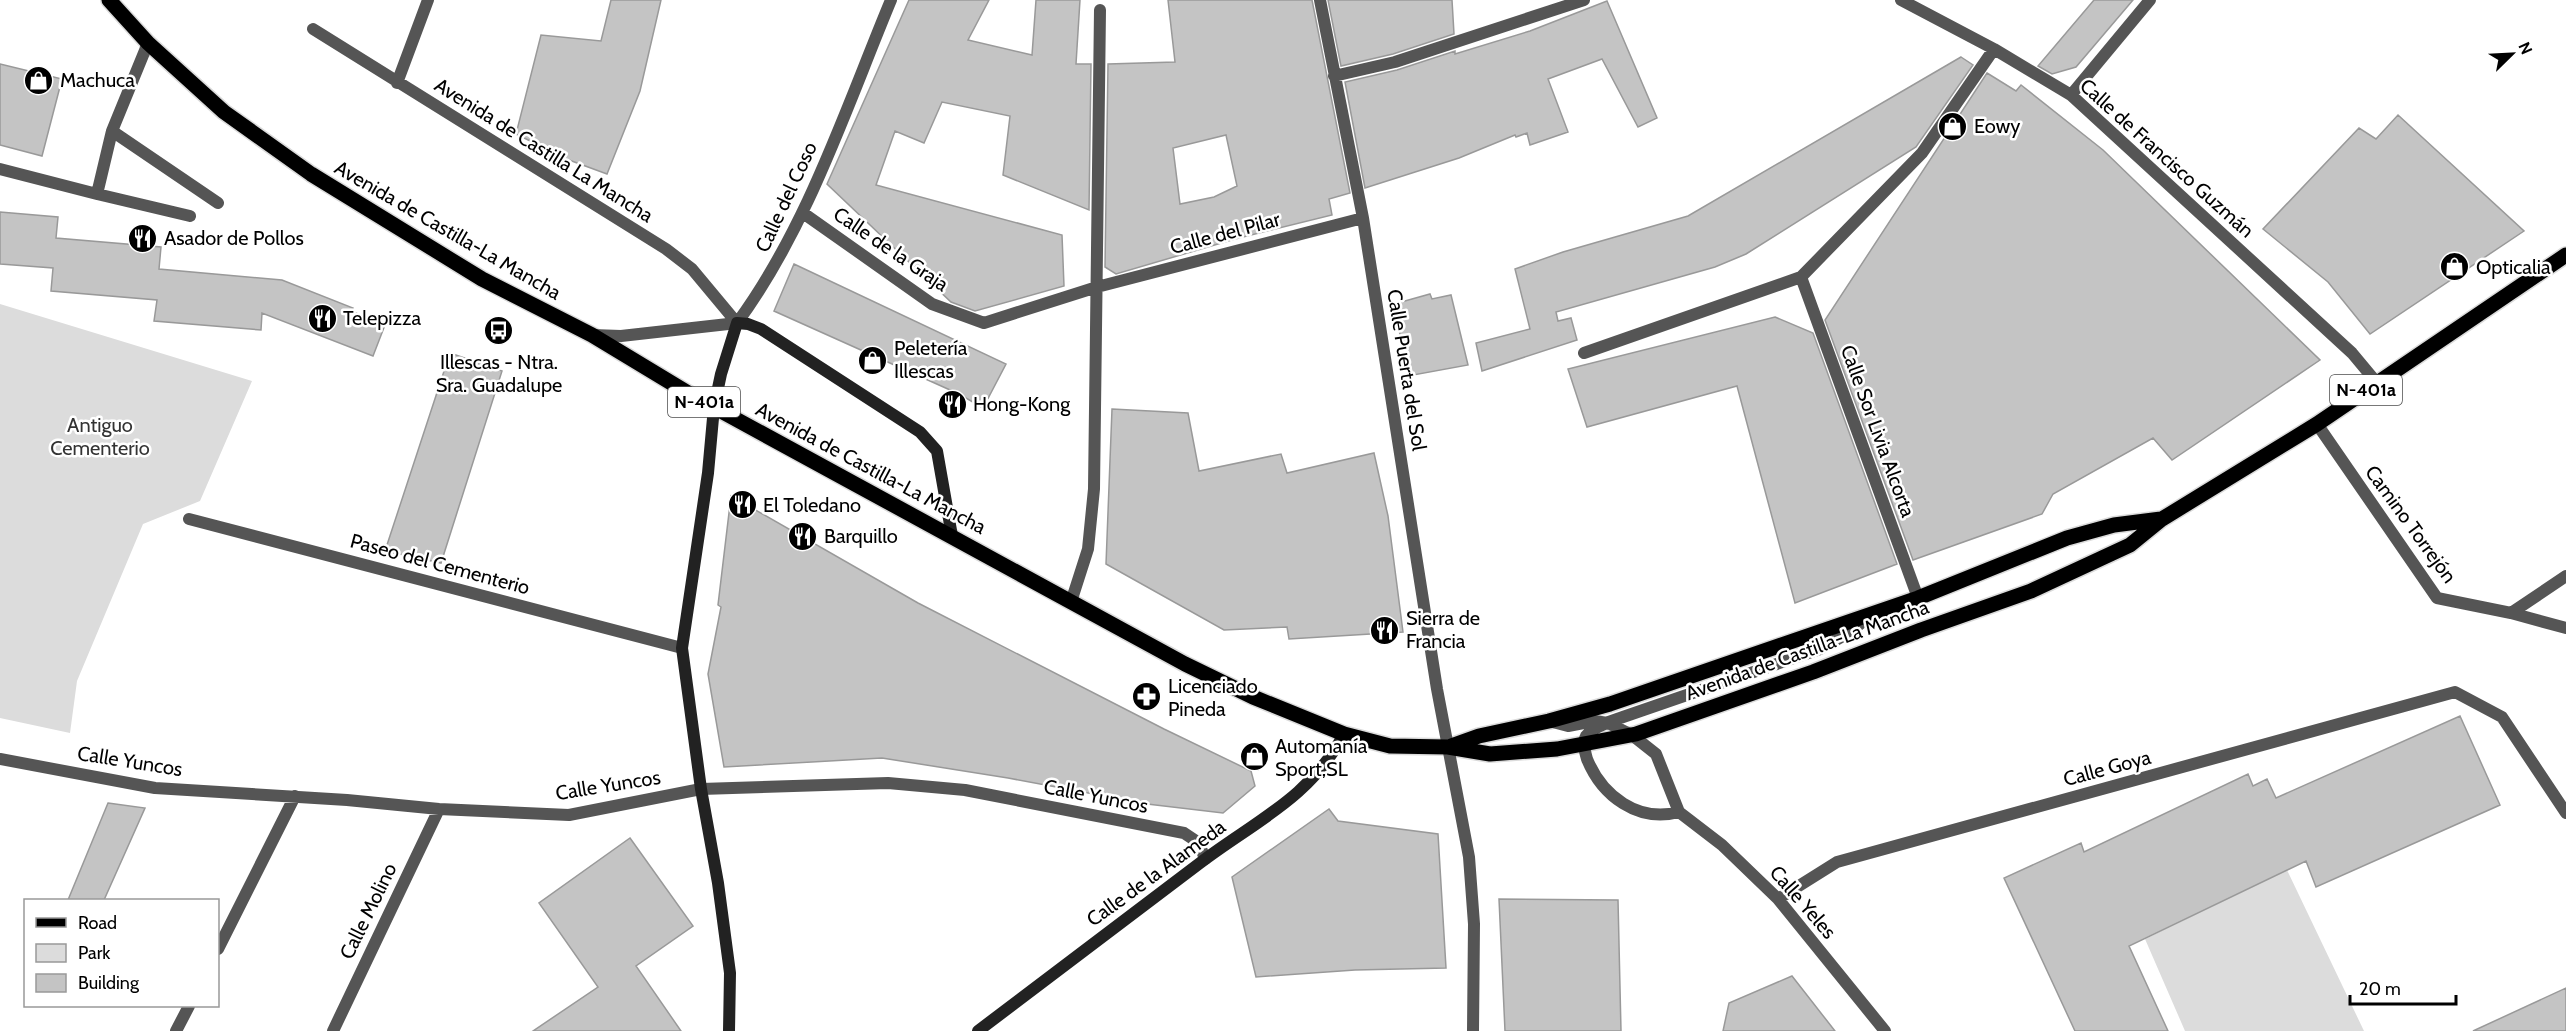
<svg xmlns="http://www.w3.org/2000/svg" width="2566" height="1031" font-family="Cabin,sans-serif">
  <rect width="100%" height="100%" fill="#fff"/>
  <path fill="#dcdcdc" d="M0,304L252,381L200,501L143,524L77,681L70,733L0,718Z
    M2287,870L2364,1031H2185L2145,939Z"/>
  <path fill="#c4c4c4" stroke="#999" stroke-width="1.5" fill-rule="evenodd" d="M611,0H661L640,91L607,174L569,160L516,134L541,35L601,41Z
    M909,0H989L968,40L1032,55L1036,0H1080L1076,64H1091L1089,210L1003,175L1010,116L942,102L924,143L895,131L876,185L1062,235L1064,286L975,311L951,302L827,184Z
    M1168,0H1312L1350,193L1329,199L1332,215L1235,239L1116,274L1105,267L1108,64L1175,62ZM1226,135L1237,186L1214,197L1180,204L1173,148Z
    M1328,0H1452L1454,34L1393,54L1341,66Z
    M2094,0H2133L2076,67L2052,74L2038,66Z
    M1607,1L1657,118L1638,127L1602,59L1548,79L1568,132L1530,145L1527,133L1516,137L1515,135L1459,158L1365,188L1345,82L1397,70L1455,51V54L1530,31Z
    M1961,57L1973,65L1916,147L1746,254L1715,267L1556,312L1558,321L1571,318L1577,340L1482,371L1476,343L1530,329L1515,269L1563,252L1688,216Z
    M0,64L62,79L42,156L0,145Z
    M1987,73L2016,91L2021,85L2103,150L2320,360L2172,460L2153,438L2053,494L2042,514L1913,560L1825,320Z
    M2398,115L2524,231L2370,334L2328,282L2263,229L2359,128L2376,139Z
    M0,212L58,217L56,238L161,247L159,269L282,280L353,308L351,311L385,325L373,356L262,313L261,330L154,321L157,300L51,291L53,268L0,264Z
    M794,264L1006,364L983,408L959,394L774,311Z
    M1430,294L1432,299L1451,295L1468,365L1408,376L1394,304Z
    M1775,317L1813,333L1897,564L1795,603L1737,386L1587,427L1568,369Z
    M450,353L502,371L441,563L385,551Z
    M1112,409L1188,413L1199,471L1281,454L1287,473L1374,453L1388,516L1403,632L1289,639L1287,627L1224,630L1106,564Z
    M731,496L918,603L1164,729L1251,771L1255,786L1223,813L1147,804L1008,778L882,758L724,767L708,674L721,607L718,605Z
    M2460,716L2500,805L2316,887L2306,861L2129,946L2168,1031H2075L2004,878L2081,843L2084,852L2248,774L2253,786L2267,779L2276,798Z
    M108,803L145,808L104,900H68Z
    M1329,809L1338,821L1438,834L1446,968L1355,970L1256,977L1232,877Z
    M630,838L693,926L636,966L681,1031H533L598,987L539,903Z
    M1499,899L1618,900L1621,1031H1505Z
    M1792,976L1835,1031H1723L1729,1003Z
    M2566,988V1031H2473Z"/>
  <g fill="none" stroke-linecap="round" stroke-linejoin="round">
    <defs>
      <path id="primary" d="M109,0L148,43L224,112L311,174L482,279L592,335L688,393L1185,664L1253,697L1344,734L1390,746L1448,747L1490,754L1557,749L1636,734L1813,672L1921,630L2031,591L2130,545L2162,519L2317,424L2566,255
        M1451,746L1479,736L1549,721L1610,704L1918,598L2067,538L2114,525L2161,519"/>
    </defs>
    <use href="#primary" stroke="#dbdbdb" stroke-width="18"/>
    <path stroke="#555" stroke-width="12" d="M1320,0L1363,218L1437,689L1469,857L1474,924L1473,1031
      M1901,0L1994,49L2071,95L2352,353L2377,383
      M313,29L666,249L692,269L737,323
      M148,43L112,131L218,203
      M1334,76L1395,62L1584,0
      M397,83L428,0
      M2071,95L2150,0
      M112,131L97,194L190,216
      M0,169L97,194
      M803,213L932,304L984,323L1097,287L1363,218
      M737,323C807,228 846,108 891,0
      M592,335L621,336L737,323
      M1584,353L1801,277
      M2317,424L2437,598L2511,613L2566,628
      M189,519L682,648
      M1918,598L1801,277L1922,153L1994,49
      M1071,602L1088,549L1094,489L1100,10
      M2511,613L2566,576
      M1549,721L1568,726L1594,721L1608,723L1632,735L1656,754L1679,812L1722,845L1778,899L1885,1031
      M0,759L155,788L347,800L439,809L569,815L701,789L888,783L965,790L1184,833L1199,843L1205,859
      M1679,812C1638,823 1602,796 1587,759C1585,752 1582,743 1586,736C1594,726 1612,721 1623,717L1820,649L1850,632L1866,619
      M1778,899L1837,862L2455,692L2502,717L2566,813
      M218,949L295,796
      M176,1031L189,1006
      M333,1031L439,809"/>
    <path stroke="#222" stroke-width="12" d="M729,1031L730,973L718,883L701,789L682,648L708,473L714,407L721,374L737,323L748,324L761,329L920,432L937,451L952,536
      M978,1031C1052,975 1126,919 1200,863C1255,821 1309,799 1344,734"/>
    <use href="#primary" stroke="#000" stroke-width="15"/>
  </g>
  <defs>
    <symbol id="shop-disc" viewBox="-11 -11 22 22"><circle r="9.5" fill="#000" stroke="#fff"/><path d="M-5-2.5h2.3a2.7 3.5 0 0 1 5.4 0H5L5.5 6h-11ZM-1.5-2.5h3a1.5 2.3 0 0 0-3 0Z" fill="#fff"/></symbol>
    <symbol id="restaurant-disc" viewBox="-11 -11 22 22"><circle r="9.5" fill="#000" stroke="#fff"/><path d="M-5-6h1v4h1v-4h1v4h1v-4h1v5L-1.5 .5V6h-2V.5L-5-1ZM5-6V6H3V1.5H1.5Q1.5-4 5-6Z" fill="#fff"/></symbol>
    <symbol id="bus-disc" viewBox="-11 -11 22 22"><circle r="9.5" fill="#000" stroke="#fff"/><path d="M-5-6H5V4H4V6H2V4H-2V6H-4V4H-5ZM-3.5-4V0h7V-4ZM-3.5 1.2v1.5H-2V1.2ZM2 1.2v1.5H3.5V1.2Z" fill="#fff"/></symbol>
    <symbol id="pharmacy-disc" viewBox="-11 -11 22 22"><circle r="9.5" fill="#000" stroke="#fff"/><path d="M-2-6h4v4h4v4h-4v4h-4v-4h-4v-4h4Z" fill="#fff"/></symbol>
  </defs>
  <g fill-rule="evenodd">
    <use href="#shop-disc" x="22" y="64" width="33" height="33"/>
    <use href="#shop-disc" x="1936" y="110" width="33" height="33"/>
    <use href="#restaurant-disc" x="126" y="222" width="33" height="33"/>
    <use href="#shop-disc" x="2438" y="250" width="33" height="33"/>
    <use href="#restaurant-disc" x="306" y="302" width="33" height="33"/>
    <use href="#bus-disc" x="482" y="314" width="33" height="33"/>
    <use href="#shop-disc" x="856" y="344" width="33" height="33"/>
    <use href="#restaurant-disc" x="936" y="388" width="33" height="33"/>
    <use href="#restaurant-disc" x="726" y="488" width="33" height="33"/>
    <use href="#restaurant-disc" x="786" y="520" width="33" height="33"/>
    <use href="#restaurant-disc" x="1368" y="614" width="33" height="33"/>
    <use href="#pharmacy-disc" x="1130" y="680" width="33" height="33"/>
    <use href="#shop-disc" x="1238" y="740" width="33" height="33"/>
  </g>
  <g text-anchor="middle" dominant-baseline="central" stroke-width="5" stroke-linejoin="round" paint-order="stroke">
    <g fill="#fff" stroke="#4c4c4c" stroke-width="1.5">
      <rect x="2330" y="375" width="72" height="30" rx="4.5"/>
      <rect x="668" y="387" width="72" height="30" rx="4.5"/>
    </g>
    <g font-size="18" font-weight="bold" fill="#000">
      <text x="2366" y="390">N-401a</text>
      <text x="704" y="402">N-401a</text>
    </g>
    <g font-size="20" fill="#000" stroke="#fff" text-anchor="start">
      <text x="60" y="80">Machuca</text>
      <text x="1974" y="126">Eowy</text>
      <text x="164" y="238">Asador de Pollos</text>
      <text x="2476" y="267">Opticalia</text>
      <text x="343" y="318">Telepizza</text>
      <text x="894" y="348">Peletería<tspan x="894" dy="23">Illescas</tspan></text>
      <text x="499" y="362" text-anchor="middle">Illescas - Ntra.<tspan x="499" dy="23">Sra. Guadalupe</tspan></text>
      <text x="973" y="404">Hong-Kong</text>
      <text x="763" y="505">El Toledano</text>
      <text x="824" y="536">Barquillo</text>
      <text x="1406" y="618">Sierra de<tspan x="1406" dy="23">Francia</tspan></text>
      <text x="1168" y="686">Licenciado<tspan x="1168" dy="23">Pineda</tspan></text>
      <text x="1275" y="746">Automanía<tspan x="1275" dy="23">Sport,SL</tspan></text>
    </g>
    <g font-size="20" fill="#000" stroke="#fff">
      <text transform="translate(544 150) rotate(32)">Avenida de Castilla La Mancha</text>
      <text transform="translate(2167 158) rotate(42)">Calle de Francisco Guzmán</text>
      <text transform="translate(786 197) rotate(-65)">Calle del Coso</text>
      <text transform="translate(448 230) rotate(30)">Avenida de Castilla-La Mancha</text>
      <text transform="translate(1225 233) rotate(-15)">Calle del Pilar</text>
      <text transform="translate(891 249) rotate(34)">Calle de la Graja</text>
      <text transform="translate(1407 370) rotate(81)">Calle Puerta del Sol</text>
      <text transform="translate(1878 431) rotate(70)">Calle Sor Livia Alcorta</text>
      <text transform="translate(871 468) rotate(28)">Avenida de Castilla-La Mancha</text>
      <text transform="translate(2411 524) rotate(54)">Camino Torrejón</text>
      <text transform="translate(440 564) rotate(15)">Paseo del Cementerio</text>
      <text transform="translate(1807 650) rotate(-20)">Avenida de Castilla-La Mancha</text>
      <text transform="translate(130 761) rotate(9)">Calle Yuncos</text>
      <text transform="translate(2107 768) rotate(-15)">Calle Goya</text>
      <text transform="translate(608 785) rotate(-9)">Calle Yuncos</text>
      <text transform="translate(1096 796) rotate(11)">Calle Yuncos</text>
      <text transform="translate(1156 873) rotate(-36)">Calle de la Alameda</text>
      <text transform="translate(1803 902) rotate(49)">Calle Yeles</text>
      <text transform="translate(368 911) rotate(-64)">Calle Molino</text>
    </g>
    <g font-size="20" fill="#333" stroke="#fff">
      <text x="100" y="425">Antiguo<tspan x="100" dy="23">Cementerio</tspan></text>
    </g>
  </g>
  <rect x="24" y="899" width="195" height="108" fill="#ffffff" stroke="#999999" stroke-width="1.5"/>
  <rect x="36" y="918" width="30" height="9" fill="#000000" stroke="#999999" stroke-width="1.5"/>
  <text x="78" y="929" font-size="18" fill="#000000">Road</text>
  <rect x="36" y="944" width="30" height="18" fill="#dcdcdc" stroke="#999999" stroke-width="1.5"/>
  <text x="78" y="959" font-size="18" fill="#000000">Park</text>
  <rect x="36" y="974" width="30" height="18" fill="#c4c4c4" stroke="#999999" stroke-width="1.5"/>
  <text x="78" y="989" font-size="18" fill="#000000">Building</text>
  <g transform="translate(2512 54) rotate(66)" stroke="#ffffff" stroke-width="4.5" paint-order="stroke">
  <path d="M0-4.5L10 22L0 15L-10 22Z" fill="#000000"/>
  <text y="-9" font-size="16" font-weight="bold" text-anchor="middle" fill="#000000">N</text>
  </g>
  <path d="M2350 995v9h106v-9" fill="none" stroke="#000000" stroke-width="3"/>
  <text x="2359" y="995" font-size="18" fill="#000000" stroke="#ffffff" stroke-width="4.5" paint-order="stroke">20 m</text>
</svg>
